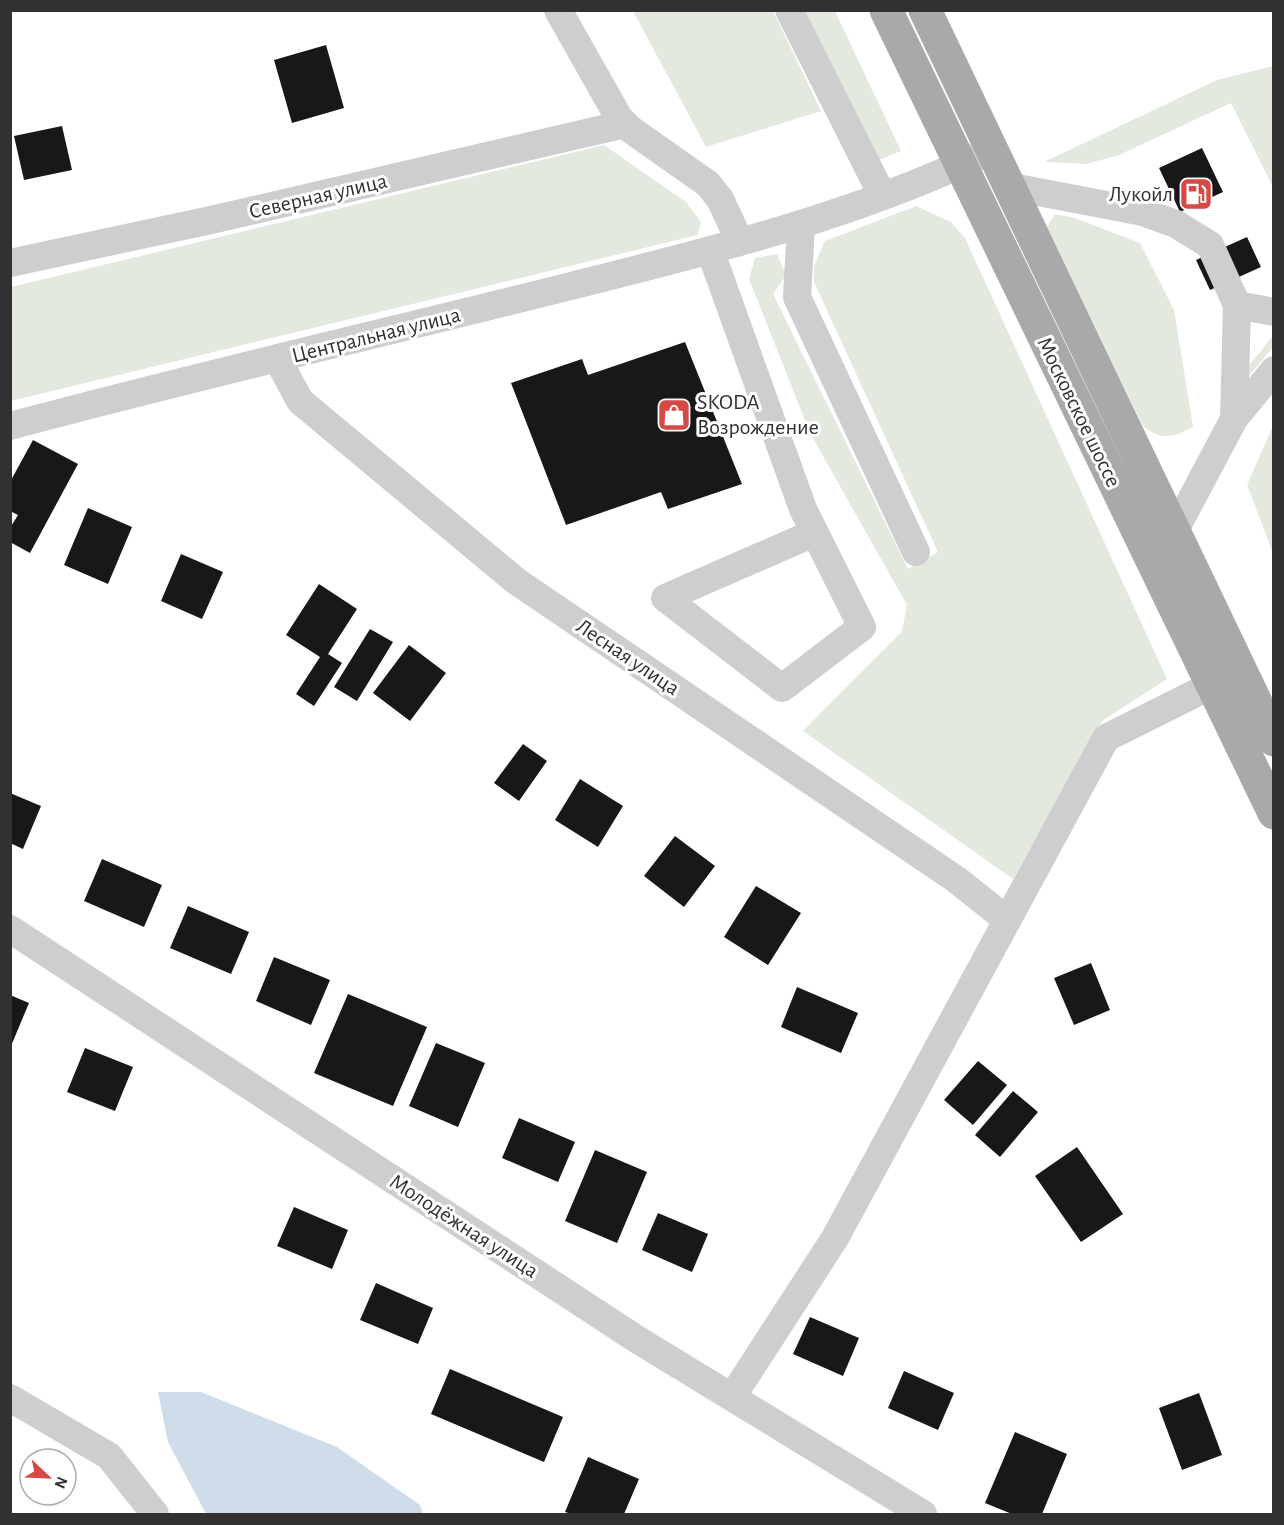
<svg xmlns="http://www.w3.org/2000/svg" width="1284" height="1525" font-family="'Alegreya Sans',sans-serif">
  <rect width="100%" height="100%" fill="#fff"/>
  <path fill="#e3e9de" d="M633,11H773L821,111L706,147Z
    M803,11H835L901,151L879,160Z
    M1273,66V187L1231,103L1119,155L1086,164L1044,162L1217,80Z
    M604,145L686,202L701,222L698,235L11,401V287Z
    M916,206L951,222L965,238L1167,679L1102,721L1013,879L803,731L902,631L907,605L810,433L749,279L755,258L777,254L786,275L773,294L908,569L938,552L814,282V266L825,241Z
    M1055,214L1075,218L1140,243L1174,310L1193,427C1172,438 1163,441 1143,426L1047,227Z
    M1273,336V347L1250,375L1243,373Z
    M1273,426V553L1247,485Z"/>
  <path fill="#cfddea" d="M158,1392H201L337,1447L420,1505L423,1514H206L168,1442Z"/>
  <path fill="#181818" d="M326,45L344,108L292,123L274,60Z
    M62,126L72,170L24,180L14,136Z
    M1202,148L1223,192L1180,212L1159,168Z
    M1247,237L1261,267L1210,290L1196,260Z
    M685,342L742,484L668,509L661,492L566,525L511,383L582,359L588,375Z
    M33,440L78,464L30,553L10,542V528L18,515L10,511V482Z
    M88,508L132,527L108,584L64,565Z
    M181,554L223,572L202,619L161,601Z
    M319,584L357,609L328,654L342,663L314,706L296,694L320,657L286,635Z
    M370,629L393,642L357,701L334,687Z
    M409,645L446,673L410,721L373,693Z
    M523,744L547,761L519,801L494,783Z
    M580,779L623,806L598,847L555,820Z
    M10,793L41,806L23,849L10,843Z
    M675,836L715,866L684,907L644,876Z
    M102,859L162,885L144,927L84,901Z
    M756,886L801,913L768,965L724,937Z
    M188,906L249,932L231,974L170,948Z
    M274,957L330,980L311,1025L256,1001Z
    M1091,963L1110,1010L1074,1025L1054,978Z
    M797,987L858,1013L841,1053L781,1027Z
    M348,994L427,1027L393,1106L314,1073Z
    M10,995L29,1003L11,1046H10Z
    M436,1043L485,1063L458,1127L409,1106Z
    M85,1048L133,1067L115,1111L67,1092Z
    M978,1061L1007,1085L973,1125L944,1100Z
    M1013,1091L1038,1112L1000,1157L975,1135Z
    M519,1118L575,1142L558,1182L502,1158Z
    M1077,1147L1123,1214L1081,1242L1035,1176Z
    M595,1150L647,1172L617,1243L565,1221Z
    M294,1207L348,1230L332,1269L277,1246Z
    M658,1213L708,1234L692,1272L642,1250Z
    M376,1283L433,1308L418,1344L360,1320Z
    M810,1317L859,1338L843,1376L793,1354Z
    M450,1369L563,1417L544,1462L431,1414Z
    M904,1371L954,1393L938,1430L888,1408Z
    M1199,1393L1222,1455L1182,1470L1159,1408Z
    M1015,1432L1067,1454L1042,1514H1012L985,1503Z
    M588,1457L639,1479L624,1514H572L565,1512Z"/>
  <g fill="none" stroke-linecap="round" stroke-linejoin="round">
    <path stroke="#cecece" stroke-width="28" d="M558,10L619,118L630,129L708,184L720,199L740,242
      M789,10L882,195
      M1007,186L1143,212L1176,224L1210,245L1237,305L1234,419
      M801,225L797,297L916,552
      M710,250L803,509L862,627L782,688L665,598L814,533
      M10,263L211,220L625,124
      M1237,305L1274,312
      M278,360L300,401L516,581L957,880L1007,920
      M10,426C197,376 384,333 571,286C710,251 851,217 981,155
      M1175,530L1234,419L1274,370
      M10,929L638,1340L923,1514
      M732,1397L835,1238L1106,738L1212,685
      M10,1398L109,1456L155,1514"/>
    <path stroke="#a9a9a9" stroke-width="33" d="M886,10L1274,813
      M925,10L1274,740"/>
  </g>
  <defs>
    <symbol id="fuel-square" viewBox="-11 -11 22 22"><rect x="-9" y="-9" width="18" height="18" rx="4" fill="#d64a45" stroke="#fff"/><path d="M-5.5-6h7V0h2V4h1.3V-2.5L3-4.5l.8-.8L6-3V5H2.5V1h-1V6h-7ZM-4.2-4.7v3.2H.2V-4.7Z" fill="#fff"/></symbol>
    <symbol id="shop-square" viewBox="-11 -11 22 22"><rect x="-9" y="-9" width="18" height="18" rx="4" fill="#d64a45" stroke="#fff"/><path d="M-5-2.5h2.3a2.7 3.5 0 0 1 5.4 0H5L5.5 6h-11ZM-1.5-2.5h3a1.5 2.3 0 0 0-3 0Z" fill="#fff"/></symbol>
  </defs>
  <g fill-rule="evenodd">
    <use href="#fuel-square" x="1177" y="175" width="38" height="38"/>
    <use href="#shop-square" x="655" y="396" width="38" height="38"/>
  </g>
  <g text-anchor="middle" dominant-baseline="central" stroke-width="6" stroke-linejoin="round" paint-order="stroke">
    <g font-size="22" fill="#313131" stroke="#fff" text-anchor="end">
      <text x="1173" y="194">Лукойл</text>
      <text x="697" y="402" text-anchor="start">SKODA<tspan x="697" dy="25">Возрождение</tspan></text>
    </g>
    <g font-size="22" fill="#313131" stroke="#fff">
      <text transform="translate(318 196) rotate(-13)">Северная улица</text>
      <text transform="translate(376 335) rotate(-14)">Центральная улица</text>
      <text transform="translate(1079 412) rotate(64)">Московское шоссе</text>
      <text transform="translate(628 657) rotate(34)">Лесная улица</text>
      <text transform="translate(464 1226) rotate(33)">Молодёжная улица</text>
    </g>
  </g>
  <rect width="1284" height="1525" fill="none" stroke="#313131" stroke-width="24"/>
  <g transform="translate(48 1477) rotate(113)"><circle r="28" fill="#ffffff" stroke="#adadad" stroke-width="1.5"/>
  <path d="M0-4.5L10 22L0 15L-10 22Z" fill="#d64a45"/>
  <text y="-9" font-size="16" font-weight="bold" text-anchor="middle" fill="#313131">N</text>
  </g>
</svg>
